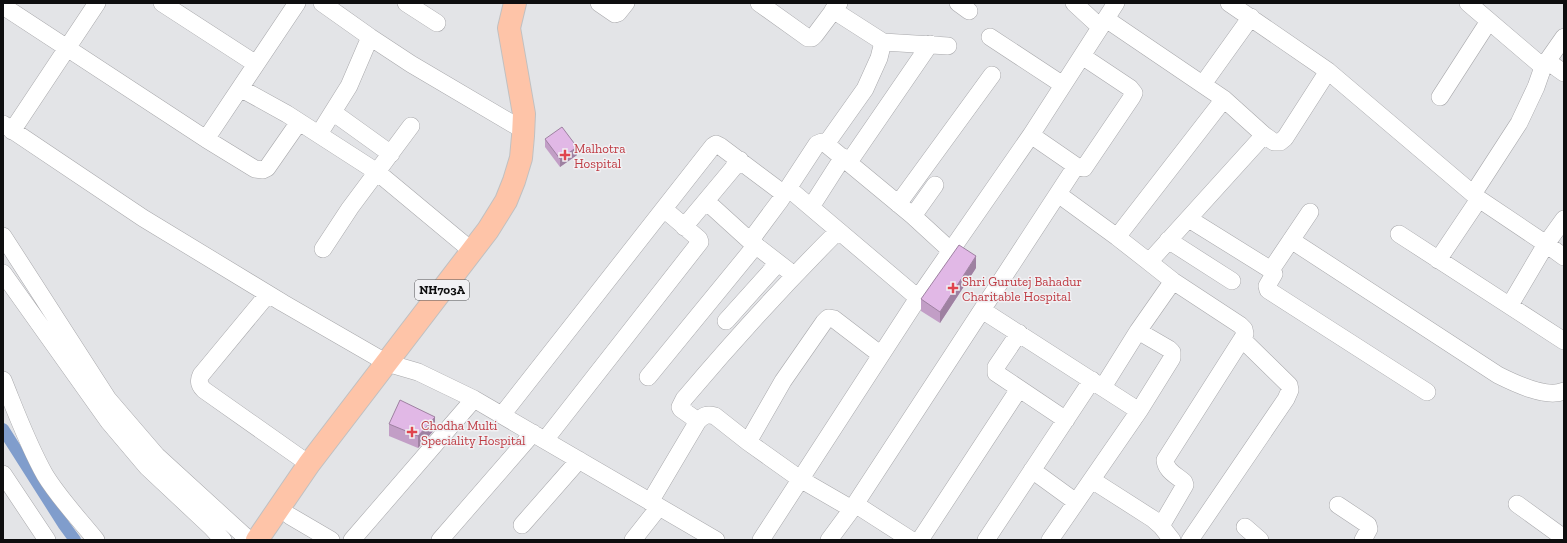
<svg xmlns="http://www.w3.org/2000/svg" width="1567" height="543" font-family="'Zilla Slab',serif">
  <rect width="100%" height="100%" fill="#e3e4e7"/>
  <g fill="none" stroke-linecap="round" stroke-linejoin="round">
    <path stroke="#809dcc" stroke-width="12" d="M3,429L64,525L75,540"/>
    <defs>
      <path id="minor" d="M162,3L256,64
        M322,3L370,37L411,64L523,130
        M406,3L437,23
        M599,3L615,14L618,13L626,3
        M759,3L808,38H812L815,35L839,3
        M958,3L969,11
        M1074,3L1100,27
        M1229,3L1328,71L1479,199L1546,244L1564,257
        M1468,3L1543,67
        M3,6L206,139L255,169L263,170L267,168L299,122
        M833,10L883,42
        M1106,19L1224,99L1264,135L1274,142H1280L1285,138L1328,71
        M990,37L1063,85
        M1547,61L1564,73
        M1203,84L1251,17
        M240,88L287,114L377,172L472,251
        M1440,97L1489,21
        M334,113L391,154
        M3,124L143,218L283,303L387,363L418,372L474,399L716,540
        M12,131L97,3
        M319,134L349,86L370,37
        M1031,135L1076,166L1084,168L1132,97L1134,93L1130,88L1082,56
        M206,139L297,3
        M826,144L913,216L950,250
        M849,162L930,44
        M788,188L918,298
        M1058,194L1117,237L1224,99
        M1473,194L1519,123L1536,87L1543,67L1564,37
        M706,201L750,241L794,275
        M898,204L992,75
        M811,207L843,157
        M913,216L935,185
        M1189,219L1271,270L1310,212
        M684,227L740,160
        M1399,234L1564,341
        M3,236L108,399L157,456L249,540
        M1117,237L1149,262
        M1168,240L1232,281
        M1291,240L1498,375C1514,383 1547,399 1564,391
        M750,241L779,202L817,144L822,142L826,144L865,89L879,58L883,42L948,46
        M323,249L350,208L411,126
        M1438,260L1479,199
        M1271,270L1274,274L1267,286L1268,290L1427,392
        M3,273L109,422L147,467L211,527L223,540
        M268,294L201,375C198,381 199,385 204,390L309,464
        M1510,305L1546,244L1564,219
        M982,310L1139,411
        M726,321L778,263
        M1019,333L996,367V373L1066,420
        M648,377L756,245
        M3,380C16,412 28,445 45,475C59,498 79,519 96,540
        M1103,387L1138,331L1173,281
        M502,415L713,146L716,144L720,146L784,194
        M698,421L681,409L680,407L684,399C733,341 784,285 838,231
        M545,440L700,242L699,239L664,209
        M748,442L783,381L824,322L828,318L834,319L881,355
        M1032,470L1076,502
        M3,474L47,540
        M1092,480L1153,519L1161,526L1172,540
        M650,502L698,421C704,415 707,414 715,416L748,442L800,479L852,509
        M855,504L911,540
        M1517,504L1564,538
        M1338,505L1368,525L1369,529L1363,540
        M290,516L331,540
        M522,525L579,460
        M1161,526L1185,485L1184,482C1176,475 1166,471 1165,460L1242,339
        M1245,527L1260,540
        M352,540L474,399
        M440,540L533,433
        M633,540L659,507
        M761,540L918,298L1031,135L1116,3
        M829,540L852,509L1076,166
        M920,540L1019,389
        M986,540L1092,380
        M1050,540L1139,411L1172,358V352L1169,349L1138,331
        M1190,540L1286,399L1290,390L1289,385L1242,339L1245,334L1244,329L1240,325L1173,281L1149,262L1264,135"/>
      <path id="highway" d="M257,540L309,464L488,230L506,201L514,181L521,158L523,136L524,114L509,28L515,3"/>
    </defs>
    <use href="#minor" stroke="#a8a8ab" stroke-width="18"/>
    <use href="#highway" stroke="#c0c0c1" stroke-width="24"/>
    <use href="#minor" stroke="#fff" stroke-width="17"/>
    <use href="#highway" stroke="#fec4a8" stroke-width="22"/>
  </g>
  <path fill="#c29ec6" d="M545,139L577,155L560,167L545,147Z
    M976,268L940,323L921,311V299Z
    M389,424L435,429L418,448L389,436Z"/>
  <path fill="#9e81a1" d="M577,147V155L560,167V159Z
    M976,256V268L940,323V312Z
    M435,417V429L418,448V436Z"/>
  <path fill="#e1b8e6" stroke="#9e81a1" d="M562,127L577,147L560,159L545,139Z
    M959,245L976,256L940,312L921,299Z
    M400,400L435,417L418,436L389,424Z"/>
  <g fill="#e0444e" stroke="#f1f1f4" stroke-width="1.5">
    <path d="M563 149h4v4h4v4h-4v4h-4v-4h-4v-4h4z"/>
    <path d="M951 282h4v4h4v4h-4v4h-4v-4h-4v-4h4z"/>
    <path d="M410 426h4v4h4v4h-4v4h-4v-4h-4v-4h4z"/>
  </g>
  <g text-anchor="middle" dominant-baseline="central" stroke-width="3" stroke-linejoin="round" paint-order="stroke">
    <rect fill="#f1f1f4" stroke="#525254" stroke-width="1" x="415" y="280" width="54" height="20" rx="3"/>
    <g font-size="12" font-weight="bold" fill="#0e0e0f">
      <text x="442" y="290">NH703A</text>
    </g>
    <g font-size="13" fill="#be3a42" stroke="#f1f1f4" text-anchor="start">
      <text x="574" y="148">Malhotra<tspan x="574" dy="15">Hospital</tspan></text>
      <text x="962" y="281">Shri Gurutej Bahadur<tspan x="962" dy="15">Charitable Hospital</tspan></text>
      <text x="421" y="425">Chodha Multi<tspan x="421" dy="15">Speciality Hospital</tspan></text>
    </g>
  </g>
  <rect width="1567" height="543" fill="none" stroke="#0e0e0f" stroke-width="8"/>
</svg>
